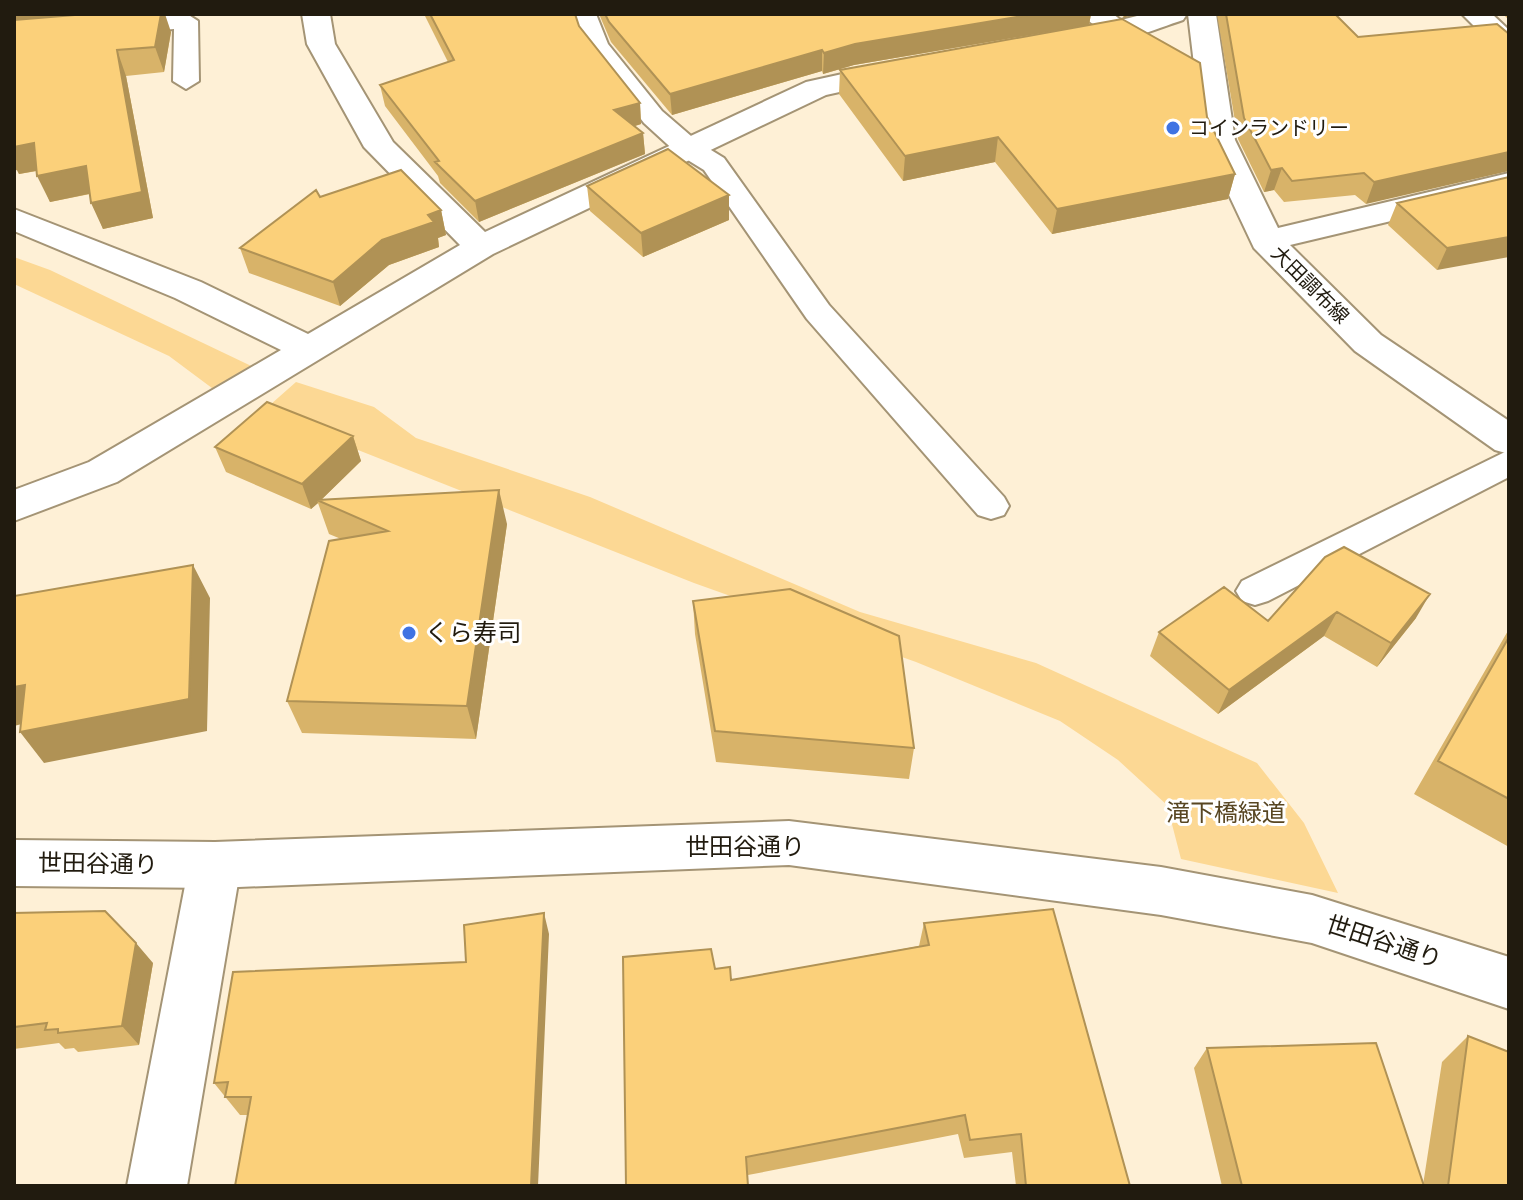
<svg xmlns="http://www.w3.org/2000/svg" width="1523" height="1200" font-family="Karla,'Noto Sans JP',sans-serif">
  <rect width="100%" height="100%" fill="#fef0d6"/>
  <path fill="#fcd894" d="M14,257L50,270L262,371L224,397L169,356L14,284Z
    M296,382L374,407L416,438L590,497L860,612L1036,663L1257,763L1304,823L1338,893L1181,859L1167,805L1118,760L1060,721L916,662L694,583L262,412Z"/>
  <g fill="none" stroke-linecap="round" stroke-linejoin="round">
    <defs>
      <path id="service" d="M187,14L198,21L199,81L186,89L173,81L174,29L14,43V29Z
        M572,14H596L608,44L662,111L698,142L724,158L829,305L1004,497L1009,506L1004,515L991,519L978,515L807,319L704,170L678,154L644,123L584,45Z
        M1509,450V477L1268,601L1255,605L1242,601L1236,591L1242,581Z"/>
      <path id="minor" d="M302,14H330L335,44L393,142L485,232L806,82L897,62L907,65L912,71L907,77L826,95L493,254L117,482L14,521V490L89,462L281,350L175,298L14,231V209L201,282L308,334L460,245L364,147L307,44Z
        M1145,14H1187L1183,20C1152,30 1100,53 1069,45L1065,39L1069,33Z
        M1188,14H1216L1235,140L1278,228L1509,173V193L1290,245L1381,335L1509,421V454L1495,450L1355,351L1254,248L1203,140Z
        M1462,14H1492L1509,30V54L1499,51Z
        M215,842L233,849L241,865L187,1186H127L189,865L197,849Z"/>
      <path id="tertiary" d="M1079,14H1113L1135,31L1131,37H1111Z"/>
      <path id="primary" d="M789,821L1161,867L1312,895L1509,957V1009L1312,943L1161,915L789,865L215,888L14,886V840L215,842Z"/>
    </defs>
    <use href="#service" stroke="#a49475" stroke-width="4"/>
    <use href="#minor" stroke="#a49475" stroke-width="4"/>
    <use href="#tertiary" stroke="#a49475" stroke-width="4"/>
    <use href="#primary" stroke="#a49475" stroke-width="4"/>
    <use href="#service" fill="#fff" fill-rule="evenodd"/>
    <use href="#minor" fill="#fff" fill-rule="evenodd"/>
    <use href="#tertiary" fill="#fff" fill-rule="evenodd"/>
    <use href="#primary" fill="#fff" fill-rule="evenodd"/>
  </g>
  <path fill="#d8b369" d="M14,14L171,32L164,72L126,76L153,218L103,229L90,194L50,202L37,171L19,174L17,170Z
    M424,14H575L579,26L640,103L641,124L635,126L643,133L645,154L479,222L440,183L438,176L385,106L380,85L448,62Z
    M599,14H1091L1089,25L854,65L823,74L822,71L672,115L611,42Z
    M1217,14H1335L1358,37L1497,24L1366,204L1355,195L1284,202L1274,190L1264,192L1238,139Z
    M1503,14H1509V20Z
    M840,70L1207,117L1235,174L1228,199L1052,234L995,162L903,181L839,94Z
    M1509,177L1437,270L1388,225L1397,203Z
    M587,186L729,195V220L643,257L590,211Z
    M320,197L441,210L446,235L438,238L439,247L389,265L340,306L249,273L240,248Z
    M353,436L361,461L321,500L507,524L476,739L302,733L287,701L341,539L329,534L318,503L311,509L226,472L215,447Z
    M1325,557L1416,618L1377,667L1324,636L1218,714L1150,656L1159,632L1268,621Z
    M693,601L914,748L909,779L716,762L695,634Z
    M1509,629V847L1414,794Z
    M14,913L153,963L139,1045L78,1052L74,1048L65,1049L59,1043L14,1049Z
    M924,923L1130,1186H1016L1012,1152L964,1158L958,1134L748,1175L715,969L731,980L919,946Z
    M549,934L248,1115H240L214,1083L466,962Z
    M1468,1036L1509,1186H1222L1194,1068L1207,1048L1423,1185L1442,1062Z"/>
  <path fill="#b09255" d="M14,14H156L14,29Z
    M161,14H165L171,32L164,72L155,47Z
    M1034,14H1091L1089,25L854,65L823,74L824,53L855,44Z
    M1124,14H1135L1123,18Z
    M117,50L126,76L153,218L103,229L91,203Z
    M822,50V71L672,115L670,94Z
    M640,103L641,124L616,132L614,110Z
    M643,133L645,154L479,222L475,201Z
    M998,137L995,162L903,181L905,156Z
    M34,143L46,169L19,174L17,170L14,171V147Z
    M1509,152V171L1366,204L1374,182Z
    M86,166L98,192L50,202L37,176Z
    M1282,168L1274,190L1264,192L1271,170Z
    M1235,174L1228,199L1052,234L1057,209Z
    M729,195V220L643,257L641,233Z
    M441,210L446,235L438,238L439,247L389,265L340,306L333,282L382,240L428,215Z
    M1509,237V257L1437,270L1447,248Z
    M353,436L361,461L320,501L317,500L318,503L311,509L302,484Z
    M499,490L507,524L476,739L467,706Z
    M193,565L210,598L207,731L44,763L20,732Z
    M1430,594L1416,618L1377,667L1391,643Z
    M1337,612L1324,636L1218,714L1229,690Z
    M25,685L49,717L14,726V687Z
    M544,913L549,934L538,1186H531Z
    M136,943L153,963L139,1045L122,1026Z"/>
  <path fill="#fbd07a" stroke="#b09255" stroke-width="2" d="M87,14H161L155,47L117,50L142,192L91,203L86,166L37,176L34,143L14,147V20Z
    M430,14H575L579,26L640,103L614,110L643,133L475,201L435,162L439,161L380,85L454,60Z
    M605,14H1034L855,44L824,53L822,50L670,94L609,22Z
    M1226,14H1335L1358,37L1497,24L1509,34V152L1374,182L1364,173L1292,181L1282,168L1271,170L1244,118Z
    M1122,19L1200,63L1207,117L1235,174L1057,209L998,137L905,156L840,70Z
    M668,149L729,195L641,233L587,186Z
    M401,170L441,210L428,215L434,222L382,240L333,282L240,248L316,190L320,197Z
    M1509,177V237L1447,248L1397,203Z
    M267,402L353,436L302,484L215,447Z
    M499,490L467,706L287,701L329,541L388,531L317,500Z
    M1344,547L1430,594L1391,643L1337,612L1229,690L1159,632L1224,587L1268,621L1325,557Z
    M193,565L189,699L20,732L25,685L14,687V596Z
    M790,589L899,636L914,748L715,731L693,601Z
    M1509,637V799L1438,761Z
    M1053,909L1130,1186H1026L1021,1134L970,1140L965,1115L746,1157L748,1186H626L623,957L711,949L715,969L730,967L731,980L929,945L924,923Z
    M105,911L136,943L122,1026L58,1033V1029L45,1030L47,1023L14,1027V913Z
    M544,913L531,1186H235L251,1097H225L228,1082L214,1083L233,972L466,962L464,925Z
    M1468,1036L1509,1052V1186H1448Z
    M1376,1043L1424,1186H1242L1207,1048Z"/>
  <g fill="#3f73e3" stroke="#fff" stroke-width="3">
    <circle cx="1173" cy="128" r="8"/>
    <circle cx="409" cy="633" r="8"/>
  </g>
  <g text-anchor="middle" dominant-baseline="central" stroke-width="6" stroke-linejoin="round" paint-order="stroke">
    <g font-size="20" fill="#211b0f" stroke="#fff" text-anchor="start">
      <text x="1189" y="128">コインランドリー</text>
    </g>
    <g font-size="20" fill="#211b0f" stroke="#fff">
      <text transform="translate(1310 285) rotate(45)">大田調布線</text>
    </g>
    <g font-size="24" fill="#211b0f" stroke="#fff" text-anchor="start">
      <text x="425" y="633">くら寿司</text>
    </g>
    <g font-size="24" fill="#584622" stroke="#fff">
      <text x="1226" y="813">滝下橋緑道</text>
    </g>
    <g font-size="24" fill="#211b0f" stroke="#fff">
      <text x="745" y="847">世田谷通り</text>
      <text transform="translate(98 864) rotate(1)">世田谷通り</text>
      <text transform="translate(1384 942) rotate(18)">世田谷通り</text>
    </g>
  </g>
  <rect width="1523" height="1200" fill="none" stroke="#211b0f" stroke-width="32"/>
</svg>
